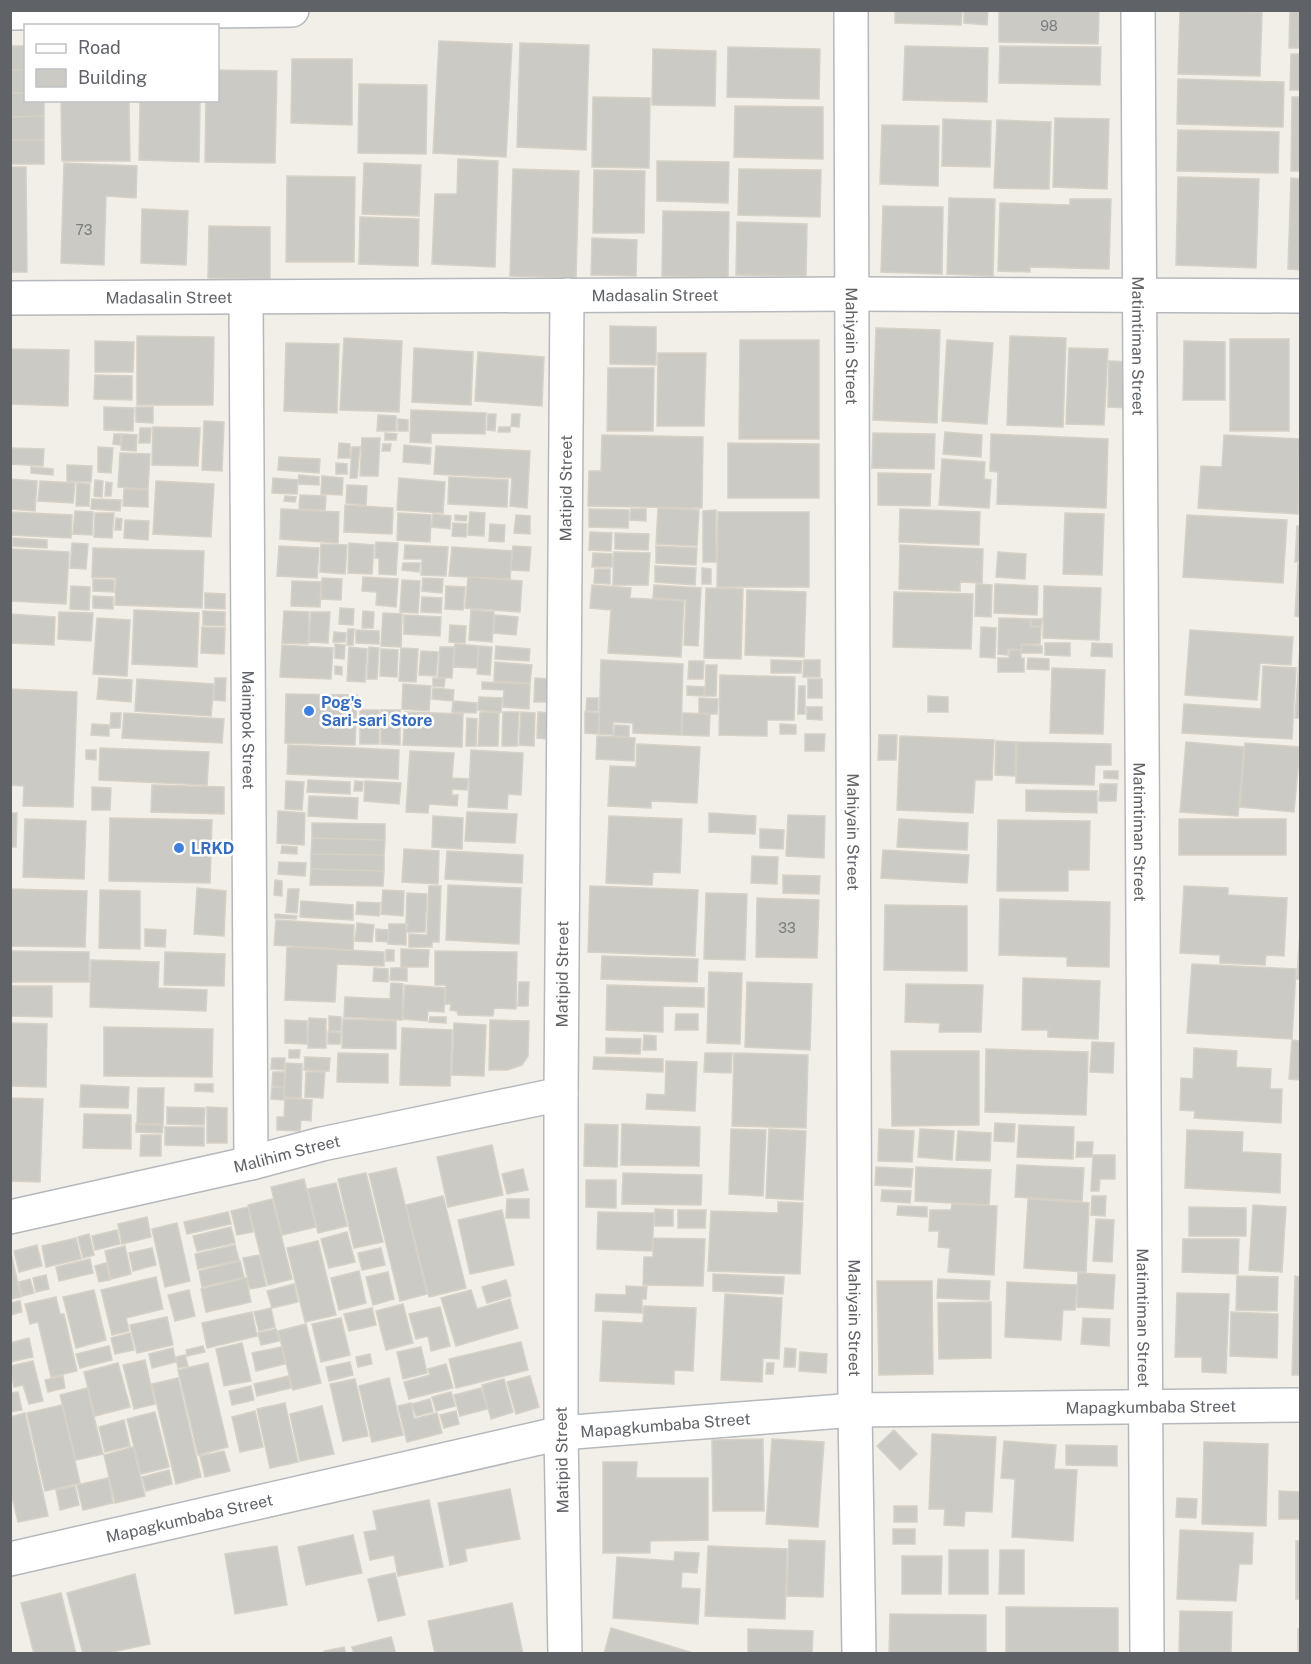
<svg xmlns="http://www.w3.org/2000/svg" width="1311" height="1664" font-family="'Public Sans',sans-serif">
  <rect width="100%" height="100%" fill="#f1efe8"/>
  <path fill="#cccac5" stroke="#d6d1c6" stroke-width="1.5" d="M895,10H962L961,25L895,23Z
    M964,10H988L987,25L964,23Z
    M999,10H1099L1098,44L999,42Z
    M1180,10L1262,12L1260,76L1178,74Z
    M1290,10H1300V48H1289Z
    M439,41L512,44L506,157L433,153Z
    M520,43L589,45L586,150L517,147Z
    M10,46H26V70H10Z
    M905,46L988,48L987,102L903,100Z
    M1000,46L1101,47L1100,85L999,83Z
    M728,47L820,49L819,99L727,97Z
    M653,49L716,51L715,106L652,105Z
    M1291,54H1300V90H1290Z
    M292,59H352V125L291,123Z
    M10,70H26V93H10Z
    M218,70L277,71L275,163L205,162L206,100H218Z
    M1178,79L1284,82L1283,127L1177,124Z
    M359,84L427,85L426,154L358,153Z
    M10,93H26V100H44V116L10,117Z
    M593,97L650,98L649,168L592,167Z
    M1292,97H1300V171H1291Z
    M61,100H129L130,161H62Z
    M140,100H200L199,162L139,160Z
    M735,106L823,107V159L734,157Z
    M44,116V140H10V117Z
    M1055,118L1109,119L1107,189L1053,187Z
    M943,119L991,121L990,167L942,166Z
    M997,120L1051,122L1049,189L994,188Z
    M882,125L939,126L938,186L880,184Z
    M1178,130L1279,132L1278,173L1177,171Z
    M10,140H44V164H10Z
    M458,159L498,161L495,267L432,264L435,194H457Z
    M657,161L729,162L728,203L657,201Z
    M64,163L137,166L136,198L106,196L104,265L61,263Z
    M364,163L421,165L419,216L362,214Z
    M10,167H26L27,272H10Z
    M513,169L579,171L576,278L510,276Z
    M739,169L821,170L820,217L738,215Z
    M594,170L645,171L644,233H593Z
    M287,176L355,177L354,262H286Z
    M1178,177L1259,179L1256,268L1176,265Z
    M1291,178L1300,179V270L1288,269Z
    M949,198L995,199L993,276L947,274Z
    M1070,199H1111L1109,269L1030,267V272L998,271L1000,203L1070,205Z
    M883,206L943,207L942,274L881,272Z
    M142,209L188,211L186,265L141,263Z
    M663,211L729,212L728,277L662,276Z
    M360,217L419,219L418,266L359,264Z
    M737,222L807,224L806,276L736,275Z
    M209,226L270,227V279L208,278Z
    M592,238L637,240L636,276L591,275Z
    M610,326L656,327V365L610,364Z
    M876,328L940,330L937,423L873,420Z
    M137,336L214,337L213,405H137Z
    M1010,336L1066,338L1063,427L1007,425Z
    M344,338L402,341L399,412L340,410Z
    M1230,339H1289V431H1230Z
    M740,340H819V439H739Z
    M947,340L993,343L987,424L942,421Z
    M95,341L134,342L133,372H95Z
    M1184,341L1225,342V400H1183Z
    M286,343L339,344L337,413L284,411Z
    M414,348L473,352L471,405L412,402Z
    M1069,348L1108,349L1104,425L1066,424Z
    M10,349L69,350L68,406L10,404Z
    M478,352L544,357L542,406L475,401Z
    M658,353H706L704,426H657Z
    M1109,361L1134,362L1132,408L1108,407Z
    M608,368H654L653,431H607Z
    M95,375L132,376V400L94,399Z
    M104,407L134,408L133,431L104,430Z
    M136,407H153V423L136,422Z
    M411,410L486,413L485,434L431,433V443L410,442Z
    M488,414H496L495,431L487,430Z
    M512,414H520L519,427L511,426Z
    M378,415L396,416V431H377Z
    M398,419L408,420V431H398Z
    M204,421L224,422L222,471L202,470Z
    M153,427L200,428L198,466L152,465Z
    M499,427H510V432H498Z
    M140,428H151L150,443H139Z
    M945,432L982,435L981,457L943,454Z
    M385,433L397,434L396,440H385Z
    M873,433L935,434L934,469L872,468Z
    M114,434H121L120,445L113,444Z
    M122,434L137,435L136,451L121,450Z
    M991,434L1108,439L1106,508L997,504L998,472L990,471Z
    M602,435L703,437L702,508L588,506L589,471H601Z
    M1224,435L1300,439L1298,514L1198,508L1201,466L1222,467Z
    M362,438H380L378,476H360Z
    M339,443L350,444V458H338Z
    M728,443L819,444V498H728Z
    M383,444H391L390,451H382Z
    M404,445L431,448L430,464L403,462Z
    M436,446L530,451L527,508L510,506L512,478L434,474Z
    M98,447L113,448L111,473L98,472Z
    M352,447H360L357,478H350Z
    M10,448L44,449L43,466L10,464Z
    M120,453L150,454L148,489L118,487Z
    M279,457L320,459L319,473L278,470Z
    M942,459L985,462L984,479L991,480L989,508L939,505Z
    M336,463L347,464V474H336Z
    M67,465L92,466L91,482L67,481Z
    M31,467L53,469V475L31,473Z
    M878,473L931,474L930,506L878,505Z
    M299,475L319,477V485L298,484Z
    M322,476L343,478L342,495L321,494Z
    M449,477L508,480L507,507L448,504Z
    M273,478L298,480L297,494L272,493Z
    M399,478L445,482L443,513L397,510Z
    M10,479L37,481L35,511L10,509Z
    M95,480L103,481L102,497L94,496Z
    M40,481L75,483L73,503L38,501Z
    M156,481L214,484L211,537L153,534Z
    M106,482L112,483L111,496H105Z
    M77,483L90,484L89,506H76Z
    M347,485L367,486L366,505L346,503Z
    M124,489L148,490V507L123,506Z
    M300,495L326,496L325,510L299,509Z
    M285,496L296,497L295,502L284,501Z
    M92,499L121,500L120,511L91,509Z
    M345,505L393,508L392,534L344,532Z
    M658,508L699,510L697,546L656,544Z
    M281,509L339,512L338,543L280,539Z
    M589,509L629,510L628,528L589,527Z
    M631,509H646V521L630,520Z
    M900,509L980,512L979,545L899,542Z
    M716,510V562H703V511Z
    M75,511L93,512L92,535L73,534Z
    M10,512L72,515L71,538L10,535Z
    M470,512L485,513L484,536L468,535Z
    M718,512H809V587H717Z
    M95,513H114L112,538L94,537Z
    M398,513L431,515L430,542L397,540Z
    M1065,513L1104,514L1102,575L1063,574Z
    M433,514L451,516L450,529L432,527Z
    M455,515L467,516L466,521L455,520Z
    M516,515L530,516V534L514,533Z
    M1187,515L1287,520L1283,583L1183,577Z
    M116,518L122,519L121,530H115Z
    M125,520L149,521L148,540L124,538Z
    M453,523L467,524L466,537L452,536Z
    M490,524L505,525L504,542L489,541Z
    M1297,526H1300V562H1295Z
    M590,532L612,533L611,551L589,550Z
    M615,533L649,534L648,550L615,549Z
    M13,538L47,540V548L13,546Z
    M376,542L398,543L396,575L379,574V558H375Z
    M72,543L88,544L86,569L70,568Z
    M349,543L374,545L372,574L348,573Z
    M321,544L347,545L345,574L320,572Z
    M405,545L448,547L446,576L421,575L422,559H404Z
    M900,545L983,549L982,583L960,582V591L899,589Z
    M279,546L319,548L317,578L277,576Z
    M513,546L531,547L529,571L511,570Z
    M656,546L697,548L696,565L656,563Z
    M452,547L512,551L510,579L449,576Z
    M93,548L204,551L202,608L115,605L116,578L92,577Z
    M11,549L69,552L66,604L10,601Z
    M614,552L650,553L648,585H613Z
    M998,552L1026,554L1025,579L996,577Z
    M593,553L612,554V567H592Z
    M403,563H420L419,572L402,570Z
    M1298,564H1300V617L1295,616Z
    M655,566L696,568L695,585L655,582Z
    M702,568L711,569V584H702Z
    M595,569H610V584L594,583Z
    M363,577L398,579L396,607L376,605L377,592L362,591Z
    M468,577L522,581L520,612L465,608Z
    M322,578L342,579L341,600L321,599Z
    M423,578L443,579L442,593L422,591Z
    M93,579L114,580V592L93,591Z
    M402,580L420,581L418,613L400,612Z
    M292,581L321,582L320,607L291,606Z
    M976,584L992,585L991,617L975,616Z
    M995,584L1038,586L1037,615L994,613Z
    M592,585L631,588L630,598L684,601L681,657L608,653L611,610L590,608Z
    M654,585L701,588L698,646L684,645L686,600L653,598Z
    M71,586L90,587L89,610L70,609Z
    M446,586L465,587L463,610L445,609Z
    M1044,586L1101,588L1099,640L1043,638Z
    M706,588L743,589L741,659L704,658Z
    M747,590L806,592L804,657L745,655Z
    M894,592L973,594L971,649L893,647Z
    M205,593L225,594V609L205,608Z
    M93,596L113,597V609L93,608Z
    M422,597L442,598L441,613L421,612Z
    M340,608L354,609L353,625L339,624Z
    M134,610L199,613L197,667L132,664Z
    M471,610L494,612L492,642L469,640Z
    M203,611L225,612V626L203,625Z
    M284,611L309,612L308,644L282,643Z
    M363,611L374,612L373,628H362Z
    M59,612L93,613L91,641L58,639Z
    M311,612H330L328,643L309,642Z
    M383,613L402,614L401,647L381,646Z
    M10,614L55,617L54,645L10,643Z
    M404,615L441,617L440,636L404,634Z
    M495,615L518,617L516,635L494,633Z
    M97,618L130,620L127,676L93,674Z
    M999,618L1030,619V627H1041L1040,644H1021V650L1008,649V655L998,654Z
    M1031,619H1042L1041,626H1031Z
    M450,625L466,626L465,643L449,642Z
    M202,627L225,628L224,654L201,653Z
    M981,627L996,628L995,658L980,657Z
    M348,629H354L353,645H347Z
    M356,630L379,631V644L356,643Z
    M1190,630L1293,637L1291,665L1260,663L1257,700L1185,695Z
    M334,632L346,633L345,642H333Z
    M1045,643H1070V656L1045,655Z
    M1092,643L1112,644V657L1091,656Z
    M335,644L345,645L344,659L335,658Z
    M455,644L478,646L477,668L454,667Z
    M282,645L333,648L331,679L280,677Z
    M1022,645L1042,646V653H1021Z
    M479,646L492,647L490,675L477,674Z
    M496,646L530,649L529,661L495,659Z
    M349,647L367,649L365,682L347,681Z
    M369,647L379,648L377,679H367Z
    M440,647H454L452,678L438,677Z
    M1300,647V718H1295Z
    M401,648L418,649L416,682L399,681Z
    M381,649L398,650L397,677L380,676Z
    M1010,650H1021V659L1024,658V672H998V658H1009Z
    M421,651L438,652L436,676L419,675Z
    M1028,658L1049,659V670L1027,669Z
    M601,660L683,664L681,735L633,733V723L613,722V735L599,734Z
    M771,660L802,661L801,673H771Z
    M804,660H820V677H803Z
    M689,661H704L703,679H688Z
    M495,662L532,665L530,683L494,681Z
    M706,665H717L716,696H705Z
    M335,666L342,667V675L335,674Z
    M1263,666L1296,668L1292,739L1182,733L1184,704L1261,709Z
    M1052,668L1105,670L1103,734L1050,733Z
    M720,675L795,677L794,720H767V736L719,735Z
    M99,678L132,680L131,702L97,699Z
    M215,678H226L225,701L214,700Z
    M433,678L445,679L444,687L433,686Z
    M535,678L550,679L549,702H534Z
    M137,679L214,684L211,716L135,711Z
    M808,679H822V698H808Z
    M482,682L530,684L529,709L503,707L504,690L482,689Z
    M403,684L431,686L429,711L402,709Z
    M687,686L704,687V696L687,695Z
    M799,686H805V714H798Z
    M433,688L454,690L453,701L432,699Z
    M10,689L77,692L73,807L23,806L24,786L10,785Z
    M286,694L357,695L355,745L285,743Z
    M928,696L948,697V712H928Z
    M479,697L502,698L501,712L478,710Z
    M587,698H598V711H586Z
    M699,698L718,699L717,714L699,713Z
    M453,701L477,703L476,713L452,712Z
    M807,707H822V720L807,719Z
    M360,710H379V744H360Z
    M381,710H400V745L381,744Z
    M405,712L463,714L462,747L403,745Z
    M480,712L499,713L498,746H478Z
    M503,712H519L517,746H502Z
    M521,712L535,713L534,746L519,745Z
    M538,712L550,713L549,739L537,738Z
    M585,712L599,713L598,734L585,733Z
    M111,713H121L120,728H110Z
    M124,713L224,719L222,743L122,738Z
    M683,713L710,714L709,736L682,735Z
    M467,718L477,719L476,746H466Z
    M92,724L109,725V736L91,735Z
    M780,724L796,725V734H780Z
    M615,725L629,726V737L614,736Z
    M805,734H825L824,751H805Z
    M879,735H897L896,760H878Z
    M597,736L635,738L634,761L596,759Z
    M900,736L994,740L992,780H975L973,813L897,810Z
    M996,741L1016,742L1015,776L995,775Z
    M1017,742L1111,744V765H1095L1094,785L1016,783Z
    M1186,742L1244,747L1238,816L1180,812Z
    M1245,743L1300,747L1294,812L1240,807Z
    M637,744L700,747L697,803L651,801V808L608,806L610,766L636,767Z
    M288,745L399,750L398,779L287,774Z
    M100,748L209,752L207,785L99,780Z
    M86,750H96V760L86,759Z
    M471,750L523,753L521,795L508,794L507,809L468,807Z
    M410,751L454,753L452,778L468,779L467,790L452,789V795H458L457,806L429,804L428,813L406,812Z
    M1104,771H1118V779L1104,778Z
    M308,780L350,782V794L307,792Z
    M286,781L304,782L302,810L285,809Z
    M355,781L363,782L362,791H354Z
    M365,781L401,783L399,804L364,801Z
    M1100,784H1117L1116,801H1099Z
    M152,785L224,787V814L151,812Z
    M92,787L111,788L110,810H92Z
    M1026,790L1097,791V813L1026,811Z
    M309,796L358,798L357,819L308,816Z
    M278,811L305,813L304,845L277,843Z
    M467,812L517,814L515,843L465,841Z
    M10,813H17L16,847H10Z
    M709,813L756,816L755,834L709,832Z
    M788,815L825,816L824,858L786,856Z
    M433,816L463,818L462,849L432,847Z
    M609,816L682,819L680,873L653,872L652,885L606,883Z
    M110,818L212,820L210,883L109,881Z
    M25,819L86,821L84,879L23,877Z
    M899,819L968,823L967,850L897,847Z
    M1179,819H1286V855H1179Z
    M998,820L1090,821L1089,870H1068V891H997Z
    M312,823L385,824V840L312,838Z
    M760,829L784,830L783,849L760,848Z
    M312,838L385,840L384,855L311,854Z
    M282,846L297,847V854L281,853Z
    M404,849L439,851L438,884L402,882Z
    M883,850L969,855L967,883L881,878Z
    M447,851L523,855L522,883L445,879Z
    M311,854L384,855V871L311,869Z
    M752,856L778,857L777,884L751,883Z
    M279,862L306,863L305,876L278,874Z
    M311,869L384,871L383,886L310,885Z
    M783,875L820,876L819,894L783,893Z
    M275,880L282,881V896L274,895Z
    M448,885L521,888L519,944L446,940Z
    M429,886H441L439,942H432V947H409V934L427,935Z
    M590,886L698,890L695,956L588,952Z
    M1184,886L1228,888V895L1287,898L1284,956L1266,955L1265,965L1220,963V955L1180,953Z
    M197,888L226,891L224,936L194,934Z
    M10,889L87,891L85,947L10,946Z
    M288,889H299L297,913L286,912Z
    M100,890L140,891V949L99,948Z
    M383,890L404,891L403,916L381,914Z
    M407,893L427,894L425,932H407L408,923H406Z
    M706,893L747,894L745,960L704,959Z
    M757,898L819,900L817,958L756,957Z
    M1000,899L1110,902L1109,967L1067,966V957L999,955Z
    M301,901L353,905V920L300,917Z
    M357,902L380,903L379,916L356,914Z
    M885,905L967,906V971L884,970Z
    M275,914L297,916L296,919L275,918Z
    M276,920L354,925L353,950L274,945Z
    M357,923L374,925L372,942L355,941Z
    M389,924H406V945L388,944Z
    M145,929L166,930L165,947L145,946Z
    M376,929L388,930V942L376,941Z
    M1300,931V979H1297Z
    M287,947L384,952V966L337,964L335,1002L285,1000Z
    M401,949L429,950L428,967H401Z
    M386,950H394V961H386Z
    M10,951L89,952V982H10Z
    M435,951L517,952L516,1009L494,1008L493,1016L458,1015L457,1011L450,1010L451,1004H445L446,985H435Z
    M165,952L225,954L224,986L164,985Z
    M602,956L698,959L697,982L601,979Z
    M91,960L159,962L158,988L207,990L206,1011L90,1007Z
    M1192,964L1296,969L1292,1039L1187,1033Z
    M374,968L388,969V982L373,981Z
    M391,968H407V981L390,980Z
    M709,972L742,973L740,1044L707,1043Z
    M1023,978L1100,981L1098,1039L1048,1037V1030H1022Z
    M519,982H529L528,1006H518Z
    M747,982L812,984L810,1050L745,1047Z
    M391,983L403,984L402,1020L344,1017L345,997L390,999Z
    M906,984L983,985L981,1032H939L940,1023L905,1022Z
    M405,985L445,988L444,1012L428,1011L427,1021L403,1019Z
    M607,985L704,988V1007L663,1006V1032L606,1030Z
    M10,986H52V1017L10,1016Z
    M676,1014H698V1030H675Z
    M329,1016L341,1017V1031H329Z
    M430,1017H446V1023L429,1022Z
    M309,1018L326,1019V1048H308Z
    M343,1019L396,1021V1049L342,1048Z
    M285,1020L307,1021V1044L285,1043Z
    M490,1020L529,1021L528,1056L522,1065L507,1070H489Z
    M10,1023L47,1024L46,1087L10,1086Z
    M454,1023L486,1025L484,1076L452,1075Z
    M104,1027L213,1029L212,1077L104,1076Z
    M402,1028L452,1030L450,1086L400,1085Z
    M328,1032L341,1033L340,1044H328Z
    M644,1035L656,1036V1050H643Z
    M606,1038L641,1039L640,1054L606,1053Z
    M1292,1040L1300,1041V1080L1289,1079Z
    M1092,1042L1114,1043L1113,1073L1090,1072Z
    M1194,1048L1237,1051L1236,1067L1271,1069L1270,1089H1282L1281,1123L1194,1118L1195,1111L1180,1110L1181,1078L1193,1079Z
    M986,1049L1088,1052L1086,1115L985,1112Z
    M289,1050H300L299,1058H289Z
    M891,1051H979V1125L892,1126Z
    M338,1053L388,1054V1083L337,1082Z
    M705,1053H732L731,1073L704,1072Z
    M734,1053L808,1055L806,1128L732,1126Z
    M305,1057L330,1058L329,1071L304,1070Z
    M594,1057L663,1059V1072L593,1069Z
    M272,1058H285L284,1070L271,1069Z
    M666,1061L697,1062L695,1111L646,1109L647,1094L665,1095Z
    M286,1063L302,1064L301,1098L284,1097Z
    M273,1072H285L284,1087L272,1086Z
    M306,1072H325L323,1098L305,1097Z
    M195,1084H213V1092L195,1091Z
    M81,1085L129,1087L128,1108L80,1107Z
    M272,1087L284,1088V1100L271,1099Z
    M138,1088H164L163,1124H137Z
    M10,1098L43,1099L40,1182L10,1181Z
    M285,1098L312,1100L311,1121L301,1120L300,1131L277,1130V1117H284Z
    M167,1107L205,1108L204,1125L167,1124Z
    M207,1107L227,1108V1143H207Z
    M84,1114L131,1115V1149L83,1148Z
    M995,1123L1015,1124L1014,1142L994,1141Z
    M136,1124L163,1125L162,1133L136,1132Z
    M585,1124L618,1125L617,1167L584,1166Z
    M622,1124L700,1127L699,1166L621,1165Z
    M1019,1125L1074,1127L1073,1159L1017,1157Z
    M165,1127H204V1146L165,1145Z
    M731,1129L766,1130L763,1196L729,1194Z
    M769,1129L806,1131L803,1200L766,1198Z
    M879,1129L914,1131L912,1162L878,1161Z
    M920,1129L954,1131L952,1160L918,1157Z
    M1187,1130L1243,1132L1242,1152L1281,1154L1280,1193L1185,1188Z
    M958,1131L991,1133L990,1161L956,1160Z
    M141,1135H161V1156H140Z
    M1077,1142H1093L1092,1157H1076Z
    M492,1145L503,1195L448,1207L437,1157Z
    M1093,1155H1115V1179H1100L1099,1191H1091Z
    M1017,1165L1084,1168L1082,1201L1015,1197Z
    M876,1167L913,1169L911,1187L875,1185Z
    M916,1167L991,1170L989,1205L915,1201Z
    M396,1168L427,1294L400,1301L369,1174Z
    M523,1169L528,1190L507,1194L502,1174Z
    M366,1173L383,1242L354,1248L338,1179Z
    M623,1173L702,1175L701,1205L622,1204Z
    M304,1179L316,1227L282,1235L271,1187Z
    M586,1180H616V1208L586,1207Z
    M336,1183L347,1226L318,1233L308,1189Z
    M882,1190L911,1191L910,1203L881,1201Z
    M443,1196L466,1288L429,1297L406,1205Z
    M1092,1196H1106L1105,1216L1091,1215Z
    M272,1199L292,1279L268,1285L248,1205Z
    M507,1199H529V1218H506Z
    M1028,1199L1089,1203L1086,1272L1024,1268Z
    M778,1202L803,1203L800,1274L708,1271L711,1211L778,1213Z
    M952,1204L997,1206L994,1275L948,1272L950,1248L938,1247L939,1231H929L930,1210H951Z
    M1253,1205L1286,1207L1282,1272L1249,1270Z
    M898,1206L927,1207V1217L897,1215Z
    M248,1207L253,1232L237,1235L231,1211Z
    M1189,1207L1246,1208V1236H1189Z
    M655,1209L673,1210V1226H655Z
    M502,1210L514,1265L470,1274L458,1220Z
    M678,1210H706L705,1228H678Z
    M228,1212L231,1224L187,1234L184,1222Z
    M598,1212L654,1213L652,1251L597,1249Z
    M147,1217L151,1237L122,1244L118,1224Z
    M1096,1219L1114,1220L1112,1262L1093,1261Z
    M177,1223L190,1281L165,1287L152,1229Z
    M231,1227L235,1243L197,1251L193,1236Z
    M117,1230L120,1244L95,1250L92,1236Z
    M347,1232L355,1262L329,1268L321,1239Z
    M89,1234L94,1255L83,1258L78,1237Z
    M76,1238L81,1259L46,1267L42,1246Z
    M653,1238L705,1239L703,1286L643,1285L644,1257H653Z
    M1183,1239H1239L1238,1274L1182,1272Z
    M318,1241L336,1315L305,1322L287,1248Z
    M37,1245L42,1266L19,1272L14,1251Z
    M235,1245L239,1260L198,1269L195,1254Z
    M125,1246L131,1274L111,1279L105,1251Z
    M152,1248L156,1265L133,1271L129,1253Z
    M381,1248L385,1265L362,1270L358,1253Z
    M11,1253L21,1297L10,1299V1254Z
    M259,1255L266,1286L250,1289L243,1258Z
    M90,1259L93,1273L59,1281L56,1267Z
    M240,1261L244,1277L202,1287L199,1271Z
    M106,1263L110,1280L99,1282L95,1266Z
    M359,1271L366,1303L339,1310L331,1278Z
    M388,1272L394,1299L373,1305L366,1277Z
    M1078,1273L1115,1275L1113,1309L1077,1307Z
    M713,1274L784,1277L783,1294L713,1291Z
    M46,1275L49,1289L36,1292L33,1278Z
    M1237,1276L1278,1277L1277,1311L1236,1310Z
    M1295,1276L1300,1277V1375H1292Z
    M156,1277L163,1309L126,1318L129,1331L112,1335L101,1290Z
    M246,1278L251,1302L206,1312L201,1289Z
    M30,1279L34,1293L22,1296L19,1282Z
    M938,1279L990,1281L989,1300L937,1298Z
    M506,1280L511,1296L487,1303L482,1287Z
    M877,1281H932L933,1374L879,1375Z
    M1007,1282L1077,1285L1075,1310H1063L1061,1340L1005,1337Z
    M294,1284L298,1302L272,1308L267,1291Z
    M626,1286L647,1287L646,1299H642V1313L595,1311L596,1294L626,1295Z
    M94,1290L106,1340L76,1348L63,1297Z
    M189,1290L195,1316L175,1321L168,1295Z
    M471,1290L477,1309L510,1299L518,1328L456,1346L441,1298Z
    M1177,1293L1229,1294L1226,1373L1202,1372V1357H1175Z
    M725,1294L782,1298L779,1359L763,1358L762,1382L721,1380Z
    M56,1297L60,1314H64L77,1371L51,1377L38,1322L30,1324L25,1304Z
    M20,1301L22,1312L10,1315V1303Z
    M991,1302V1358L939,1359L938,1303Z
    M403,1304L413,1343L386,1350L376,1311Z
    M644,1306L696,1308L693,1371L674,1370V1384L600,1381L603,1321L643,1323Z
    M440,1307L450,1346L431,1351L428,1336L416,1339L409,1314Z
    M271,1308L275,1327L259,1331L254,1312Z
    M372,1308L376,1325L349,1331L344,1314Z
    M252,1312L257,1336L207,1348L202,1323Z
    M1231,1312L1278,1314L1277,1358L1230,1356Z
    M167,1317L173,1345L137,1353L130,1325Z
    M341,1318L350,1355L321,1362L312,1324Z
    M1083,1318L1110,1319L1109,1346L1081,1344Z
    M306,1324L321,1383L293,1390L278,1331Z
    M276,1329L279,1341L261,1345L258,1333Z
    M130,1333L134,1350L115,1354L111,1338Z
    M29,1338L33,1357L10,1362V1343Z
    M521,1342L528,1370L456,1388L449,1359Z
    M242,1343L251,1381L224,1386L216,1349Z
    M109,1346L112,1360L80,1368L76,1354Z
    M203,1346L205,1352L187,1356L186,1350Z
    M282,1347L285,1364L256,1371L252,1353Z
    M421,1347L427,1373L403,1379L397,1352Z
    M173,1348L176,1362L152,1368L149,1354Z
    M785,1348L796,1349L795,1367H784Z
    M800,1352L827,1354L826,1373L799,1371Z
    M370,1354L372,1364L358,1367L356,1357Z
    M185,1355L188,1366L178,1368L176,1357Z
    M145,1360L155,1404L134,1409L123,1365Z
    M33,1361L43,1401L29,1404L23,1385L14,1387L10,1366Z
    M350,1362L353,1375L329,1381L326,1367Z
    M118,1363L130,1407L95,1416L84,1372Z
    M208,1363L228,1447L198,1455L178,1370Z
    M767,1363H774L773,1374H766Z
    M446,1364L453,1388L409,1399L404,1382L430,1375L428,1369Z
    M63,1376L65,1388L48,1392L45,1380Z
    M289,1376L291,1388L257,1396L254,1384Z
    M530,1376L539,1407L516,1414L507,1382Z
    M178,1378L201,1477L176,1484L152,1384Z
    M389,1378L403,1435L372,1442L359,1386Z
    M355,1379L368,1436L343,1441L330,1384Z
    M504,1379L513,1412L491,1419L482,1385Z
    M251,1386L254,1400L232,1405L229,1391Z
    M87,1388L103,1454L76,1460L60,1395Z
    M481,1388L487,1409L460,1416L454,1395Z
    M18,1392L22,1410L10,1412V1393Z
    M451,1392L455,1406L436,1411L432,1397Z
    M430,1399L433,1412L416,1416L412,1404Z
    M285,1403L298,1462L270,1468L257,1409Z
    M411,1403L414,1419L437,1413L442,1433L407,1442L398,1406Z
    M62,1405L80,1483L45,1491L27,1413Z
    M322,1406L334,1454L300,1461L290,1414Z
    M255,1411L263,1447L240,1452L232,1417Z
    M456,1411L459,1424L444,1428L440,1415Z
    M155,1412L169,1467L141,1474L127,1419Z
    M25,1413L48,1516L18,1522L10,1488V1417Z
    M124,1420L130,1446L105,1452L99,1427Z
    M894,1430L917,1454L900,1470L877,1446Z
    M932,1434L996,1437L992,1512L965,1511L964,1526L944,1525L945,1509H929Z
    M763,1439L764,1511H713L712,1440Z
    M772,1439L824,1442L818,1527L766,1524Z
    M1004,1441L1056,1445L1054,1469L1077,1470L1073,1541L1012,1537L1015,1479L1001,1478Z
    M1204,1442L1268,1444L1266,1526L1202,1524Z
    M1066,1445L1117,1446V1466L1066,1465Z
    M133,1447L145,1496L115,1503L104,1455Z
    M224,1451L230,1471L205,1477L200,1456Z
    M603,1462H637L636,1478H708V1540L650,1541V1553H603Z
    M169,1470L172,1484L146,1491L142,1477Z
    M108,1478L113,1503L83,1510L77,1485Z
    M75,1486L79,1505L60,1510L56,1490Z
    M510,1489L520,1539L465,1549L467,1561L450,1565L438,1503Z
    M1279,1491L1300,1492V1519H1279Z
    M1177,1498L1197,1499L1196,1518L1176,1517Z
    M429,1500L443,1567L398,1576L394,1555L370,1560L364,1532L377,1530L373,1511Z
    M894,1506H917V1522H894Z
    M893,1529H915V1544H893Z
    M1180,1530L1253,1533L1252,1564H1239L1236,1601L1177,1599Z
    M353,1535L362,1573L306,1585L298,1547Z
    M789,1540L825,1541L823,1597L787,1596Z
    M1296,1541H1300V1599H1296Z
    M277,1546L287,1605L235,1614L225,1554Z
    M708,1546L787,1549L785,1619L705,1616Z
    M949,1550H988V1594H949Z
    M1000,1550H1024V1594H999Z
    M675,1552L699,1553L697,1573L682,1572L681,1588L700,1589L698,1624L613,1618L617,1557L674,1561Z
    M902,1556H942L941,1594H902Z
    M395,1573L405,1615L378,1621L368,1579Z
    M135,1574L150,1644L103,1654H83L67,1593Z
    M61,1593L76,1654H34L21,1603Z
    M512,1603L523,1654H435L428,1621Z
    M1006,1607L1118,1608V1654H1006Z
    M1180,1611L1232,1612L1231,1654H1179Z
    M890,1614L986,1615V1654H889Z
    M611,1628L690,1652L689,1654H604Z
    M748,1629L813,1631L812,1654H748Z
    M1298,1629H1300V1654H1298Z
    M391,1637L396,1654H354L352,1647Z
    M344,1647L346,1654H324V1651Z"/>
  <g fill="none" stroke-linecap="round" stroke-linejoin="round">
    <defs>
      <g id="minor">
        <path id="s1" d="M851,10L855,1410L859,1654"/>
        <path id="s2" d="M1138,10C1138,558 1140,1106 1147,1654"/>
        <path d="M10,13L292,10"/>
        <path id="s3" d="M10,298L852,294L1300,296"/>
        <path id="s4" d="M246,298L251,1163"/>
        <path id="s5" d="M10,1217L251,1163L322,1144L561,1094"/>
        <path id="s6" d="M10,1559L561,1433L855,1410L1300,1405"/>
        <path id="s7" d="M565,1654L561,1433V1094L567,295"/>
      </g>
    </defs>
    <use href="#minor" stroke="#b5b8bc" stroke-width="36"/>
    <use href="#minor" stroke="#fff" stroke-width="33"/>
  </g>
  <g fill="#3f7fe0" stroke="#fff" stroke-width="2">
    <circle cx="309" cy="711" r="6"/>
    <circle cx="179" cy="848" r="6"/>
  </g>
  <g text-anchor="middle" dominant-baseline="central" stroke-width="5" stroke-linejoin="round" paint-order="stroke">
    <g font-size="14" fill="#7a7d7f">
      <text x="1049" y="26">98</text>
      <text x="84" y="230">73</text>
      <text x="787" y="928">33</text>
    </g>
    <g font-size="16" fill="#5f6368" stroke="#fff">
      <text stroke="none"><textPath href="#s3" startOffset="645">Madasalin Street</textPath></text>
      <text stroke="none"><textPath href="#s3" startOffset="159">Madasalin Street</textPath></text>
      <text stroke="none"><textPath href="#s1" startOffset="336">Mahiyain Street</textPath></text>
      <text stroke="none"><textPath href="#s2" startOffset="336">Matimtiman Street</textPath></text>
      <text stroke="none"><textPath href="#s7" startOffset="1166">Matipid Street</textPath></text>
      <text stroke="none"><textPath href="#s4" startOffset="432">Maimpok Street</textPath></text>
      <text stroke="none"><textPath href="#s1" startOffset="822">Mahiyain Street</textPath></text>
      <text stroke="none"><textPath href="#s2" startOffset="822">Matimtiman Street</textPath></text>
      <text stroke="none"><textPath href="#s7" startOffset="680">Matipid Street</textPath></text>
      <text stroke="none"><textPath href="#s5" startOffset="284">Malihim Street</textPath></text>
      <text stroke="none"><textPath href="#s1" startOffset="1308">Mahiyain Street</textPath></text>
      <text stroke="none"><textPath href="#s2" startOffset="1308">Matimtiman Street</textPath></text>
      <text stroke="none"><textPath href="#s6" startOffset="1156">Mapagkumbaba Street</textPath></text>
      <text stroke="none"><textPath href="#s6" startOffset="670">Mapagkumbaba Street</textPath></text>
      <text transform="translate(562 1460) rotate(-91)">Matipid Street</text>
      <text stroke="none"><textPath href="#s6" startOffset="184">Mapagkumbaba Street</textPath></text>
    </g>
    <g font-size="16" font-weight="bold" fill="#366cbe" stroke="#fff" text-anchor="start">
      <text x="321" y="702">Pog's<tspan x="321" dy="18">Sari-sari Store</tspan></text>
      <text x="191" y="848">LRKD</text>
    </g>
  </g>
  <rect width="1311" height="1664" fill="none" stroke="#5f6368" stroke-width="24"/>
  <rect x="24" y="24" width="195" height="78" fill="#ffffff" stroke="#bfc1c3" stroke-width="1.5"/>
  <rect x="36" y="44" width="30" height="9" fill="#ffffff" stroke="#bfc1c3" stroke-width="1.5"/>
  <text x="78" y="54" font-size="18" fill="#5f6368">Road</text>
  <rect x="36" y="69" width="30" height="18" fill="#cccac5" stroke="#bfc1c3" stroke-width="1.5"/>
  <text x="78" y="84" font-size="18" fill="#5f6368">Building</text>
</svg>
